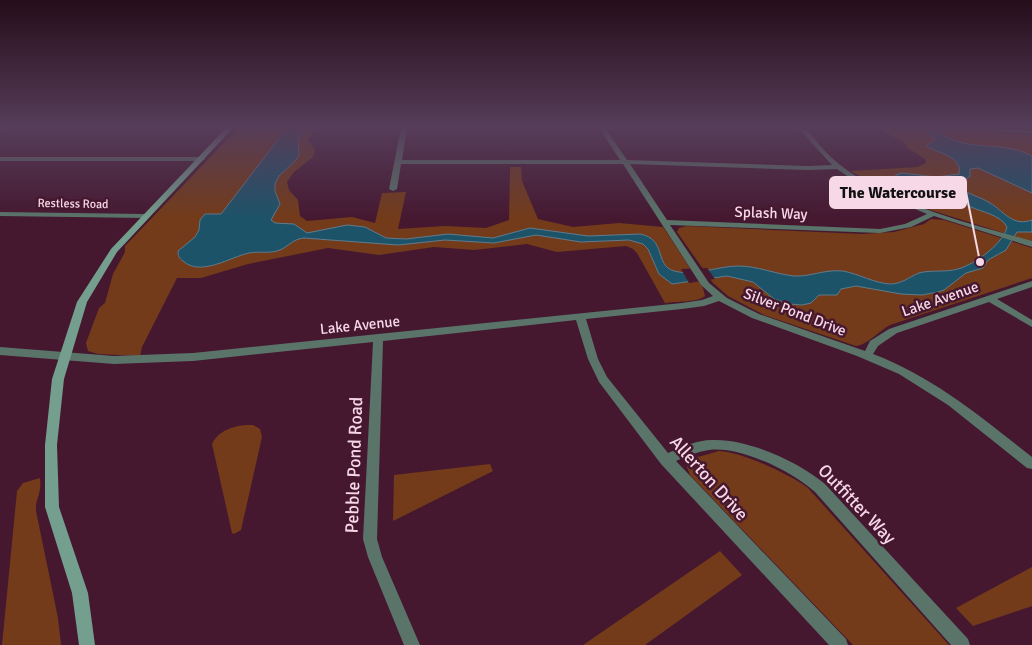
<svg xmlns="http://www.w3.org/2000/svg" width="1032" height="645" font-family="Signika,sans-serif">
  <rect width="100%" height="100%" fill="#451830"/>
  <path fill="#733b19" d="M238,128H315L308,139L315,150L313,157L294,172L287,182L289,190L298,200L300,216L307,221L352,217L375,223L382,193L406,192L398,229L445,226L486,228L509,220L510,167H521L522,181L538,219L573,227L619,223L663,227L703,288L705,296C697,303 676,301 665,303L637,253L633,249L626,246L557,252L527,244L474,250L434,247L379,255L328,248L248,264L201,278H177L142,347L140,356L98,354L88,351L86,343L99,308L105,303L113,274L125,252V246Z
    M880,128L964,129L1032,135V242L921,207L850,171L917,167L926,163L925,159L908,148L902,141L884,132Z
    M931,219L944,220L1032,248V278L890,325C879,331 867,345 856,346L764,315L728,296L713,283L677,232L679,228L687,226L862,234L894,232L924,224Z
    M253,425L260,429L262,437L241,530L234,534L232,533L212,444C219,429 238,424 253,425Z
    M719,451C742,452 789,474 808,488L949,645H853L690,475L687,467L691,459Z
    M490,464L493,471L393,521L394,475Z
    M40,478C42,495 35,498 36,511L58,618L61,645H2L17,491L23,483Z
    M720,551L742,575L645,645H583Z
    M1032,567V606L973,626L956,608Z"/>
  <path fill="#1d5369" stroke="#5e7b8e" d="M287,128H304L298,140L299,155L296,160L279,176L275,184V191L280,204L271,220L275,223L294,224L307,233L347,225L365,227L386,238L406,239L448,234L493,238L530,228L588,236L640,234C667,239 654,265 674,271C694,277 717,266 738,266C758,266 775,274 794,276C810,277 825,269 843,271C859,274 874,283 890,284C902,284 909,277 919,273C929,270 942,272 953,270C970,268 1003,245 1007,227C1001,215 982,212 971,207C959,201 949,193 936,189C923,185 907,188 895,179L896,175L902,173L936,177L959,174C963,156 937,153 926,146L935,140L925,128C937,128 945,138 956,141C982,149 1008,143 1032,156V193L978,168L970,169V176L959,185C966,195 980,196 990,203C1004,211 1012,227 1032,220V232H1017L1006,250L988,260L983,268L966,273L944,290L938,292L922,295L901,294L856,286L841,289L837,295H819L811,303L802,305L790,304L774,299L753,282L727,276L672,284L659,274L648,249L643,244L629,240L581,242L536,235L494,243L445,240L398,245L304,238C293,239 289,246 280,250C270,254 259,251 249,253C230,257 201,277 183,261C179,258 178,256 178,251L195,237L199,230L200,220L205,214H221Z"/>
  <path fill="#451830" d="M707,268L715,279L689,283L681,269Z"/>
  <g fill="none" stroke-linecap="round" stroke-linejoin="round">
    <path fill="#5a746a" fill-rule="evenodd" d="M0,128H4L0,131Z
      M401,128H407L402,160H620L599,128H605L627,160L808,166L832,165L798,128H805C816,140 826,154 839,164C888,204 971,224 1032,241V247L934,216L911,227L880,233L670,225L709,283L727,298L759,314L865,351L870,341L889,329L1032,281V287L997,299L1032,320V327L989,302L897,333L878,346L873,354C934,377 982,418 1032,457V469L1027,468L948,405L899,374L857,356L752,318L719,301L704,306L682,309L586,319L598,359L607,377L668,453C682,447 697,440 712,440C747,438 799,462 825,484L968,639L970,645H951L815,492C791,471 741,446 709,450C697,452 686,456 676,461L846,639L848,645H829L661,464L599,382L588,359L576,320L383,341L377,539L382,557L420,645H404L368,557L363,539L373,342L193,361L114,364L0,355V347L114,356L193,353L682,303L702,300L713,296L701,285L623,164H401L397,189L393,191L389,189ZM630,164L808,170L837,169L859,184L882,195L927,214L905,224L880,229L667,220Z
      M969,128L1032,130V134L972,130Z
      M0,157H202L205,159L202,161H0Z
      M0,212L146,214L150,216L146,218L0,216Z"/>
    <path fill="#749e8e" fill-rule="evenodd" d="M226,128H233L117,252L87,302L64,379L57,445L59,507L88,593L95,645H79L72,593L45,507V445L52,379L77,302L111,249Z"/>
  </g>
  <linearGradient id="sky" x2="0" y2="1"><stop stop-color="#260d1a"/><stop offset="0.58" stop-color="#563d59"/><stop offset="1" stop-color="#563d59" stop-opacity="0"/></linearGradient>
  <rect width="1032" height="219" fill="url(#sky)"/>
  <g text-anchor="middle" dominant-baseline="central" stroke-width="5" stroke-linejoin="round" paint-order="stroke">
    <g font-size="12" fill="#f7d8e6" stroke="#451830">
      <text transform="translate(73 204) rotate(1)">Restless Road</text>
    </g>
    <g font-size="15" fill="#f7d8e6" stroke="#451830">
      <text transform="translate(771 213) rotate(2)">Splash Way</text>
      <text transform="translate(940 299) rotate(-19)">Lake Avenue</text>
      <text transform="translate(795 312) rotate(21)">Silver Pond Drive</text>
      <text transform="translate(360 325) rotate(-6)">Lake Avenue</text>
    </g>
    <g font-size="18" fill="#f7d8e6" stroke="#451830">
      <text transform="translate(354 465) rotate(-88)">Pebble Pond Road</text>
      <text transform="translate(709 478) rotate(48)">Allerton Drive</text>
      <text transform="translate(857 504) rotate(46)">Outfitter Way</text>
    </g>
  </g>
  <path fill="none" stroke="#f7d8e6" stroke-width="2" d="M980 262L966 192"/>
  <circle fill="#f7d8e6" stroke="#451830" stroke-width="2" cx="980" cy="262" r="5"/>
  <rect fill="#f7d8e6" stroke="#f7d8e6" stroke-width="2" x="830" y="177" width="136" height="31" rx="5"/>
  <g font-size="16" text-anchor="middle" font-weight="bold" fill="#111">
    <text x="898" y="198">The Watercourse</text>
  </g>
</svg>
